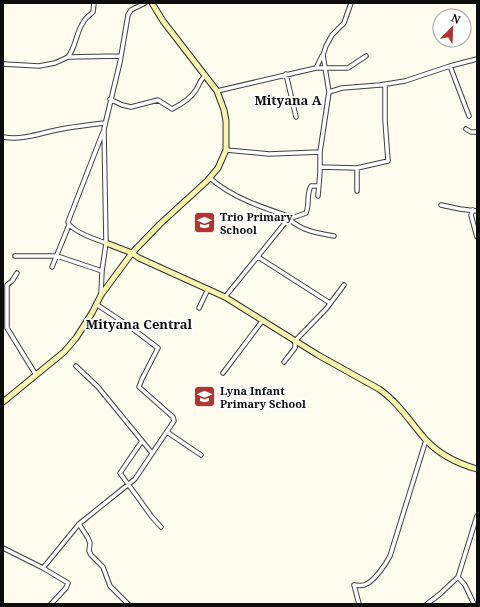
<svg xmlns="http://www.w3.org/2000/svg" width="480" height="607" font-family="'Noto Serif',serif">
  <rect width="100%" height="100%" fill="#fefcef"/>
  <g fill="none" stroke-linecap="round" stroke-linejoin="round">
    <defs>
      <path id="street" d="M68,57C76,47 76,32 84,21C86,17 90,15 93,12L94,3
        M3,64L39,66L55,63L68,57L121,56
        M450,66L469,116
        M316,68L322,56
        M286,74L296,117
        M217,91L316,68H348L366,56
        M329,92L342,88L380,85L405,81L450,66L477,59
        M110,99L122,105L131,107L158,100L172,109C180,105 191,98 196,90C199,85 200,80 205,76
        M466,129L471,132H477
        M103,132L68,222C71,231 97,240 106,243
        M3,137C22,140 34,135 52,131C70,127 88,125 105,123
        M226,150L269,154L320,152
        M320,167L357,168L388,161L385,120V85
        M357,168V191
        M210,178C231,197 261,207 288,216L289,218L225,297
        M319,186H311C306,195 310,204 306,213L289,219C302,231 317,233 334,236
        M318,196L320,172V152L329,92L323,55L326,46L332,35L344,23L351,3
        M441,205L460,209L477,211
        M473,210L471,215L477,237
        M15,256H57L102,271
        M258,257L330,303
        M52,267L69,225
        M17,273L12,281L7,285V328L36,375
        M101,294L102,271L106,243L104,129L120,62L128,15L131,10L145,3
        M199,308L208,289
        M284,362L295,348V341L326,309L344,285
        M76,366L98,387L152,453
        M223,373L263,320
        M167,432L201,455
        M142,441L120,473L152,517L161,527
        M79,524L88,538L90,543L89,551L91,555L103,567L110,586L128,604
        M3,548L43,568L68,583L66,588L51,604
        M43,568L79,524L135,479L174,421L173,417L139,387L142,379L158,348L129,326L96,304
        M458,577L465,585L474,604
        M359,604L354,585C357,585 361,586 364,585C373,583 386,564 390,556L426,440
        M427,604L440,594L458,577L477,516"/>
      <path id="secondary" d="M106,243L132,253L139,258L225,297L318,355L379,389C398,402 411,423 426,440C439,454 459,464 477,469
        M3,402L64,352L76,338L92,313L101,295L132,253L160,224L207,181L218,168L226,150V121L224,110L217,91L163,21L152,3"/>
    </defs>
    <use href="#street" stroke="#404040" stroke-width="5.5"/>
    <use href="#secondary" stroke="#2f2f2f" stroke-width="7"/>
    <use href="#street" stroke="#fff" stroke-width="3.5"/>
    <use href="#secondary" stroke="#f8f5af" stroke-width="5"/>
  </g>
  <defs>
    <symbol id="school-square" viewBox="-11 -11 22 22"><rect x="-9" y="-9" width="18" height="18" rx="4" fill="#b23331" stroke="#fff"/><path d="M0-5L7-2L0 1L-7-2ZM-4 1L0 2.5L4 1V4Q0 6-4 4Z" fill="#fff"/></symbol>
  </defs>
  <g fill-rule="evenodd">
    <use href="#school-square" x="192" y="210" width="25" height="25"/>
    <use href="#school-square" x="192" y="384" width="25" height="25"/>
  </g>
  <g text-anchor="middle" dominant-baseline="central" stroke-width="4" stroke-linejoin="round" paint-order="stroke">
    <g font-size="11" font-weight="bold" fill="#0d0d0d" stroke="#fff" text-anchor="start">
      <text x="220" y="216">Trio Primary<tspan x="220" dy="13">School</tspan></text>
      <text x="220" y="390">Lyna Infant<tspan x="220" dy="13">Primary School</tspan></text>
    </g>
    <g font-size="13" font-weight="bold" fill="#0d0d0d" stroke="#fff">
      <text x="288" y="100">Mityana A</text>
      <text x="139" y="324">Mityana Central</text>
    </g>
  </g>
  <rect width="480" height="607" fill="none" stroke="#0d0d0d" stroke-width="8"/>
  <g transform="translate(452 28) rotate(23)"><circle r="19" fill="#ffffff" stroke="#9e9e9e"/>
  <path d="M0-3L7 15L0 10L-7 15Z" fill="#b23331"/>
  <text y="-6" font-size="11" font-weight="bold" text-anchor="middle" fill="#0d0d0d">N</text>
  </g>
</svg>
